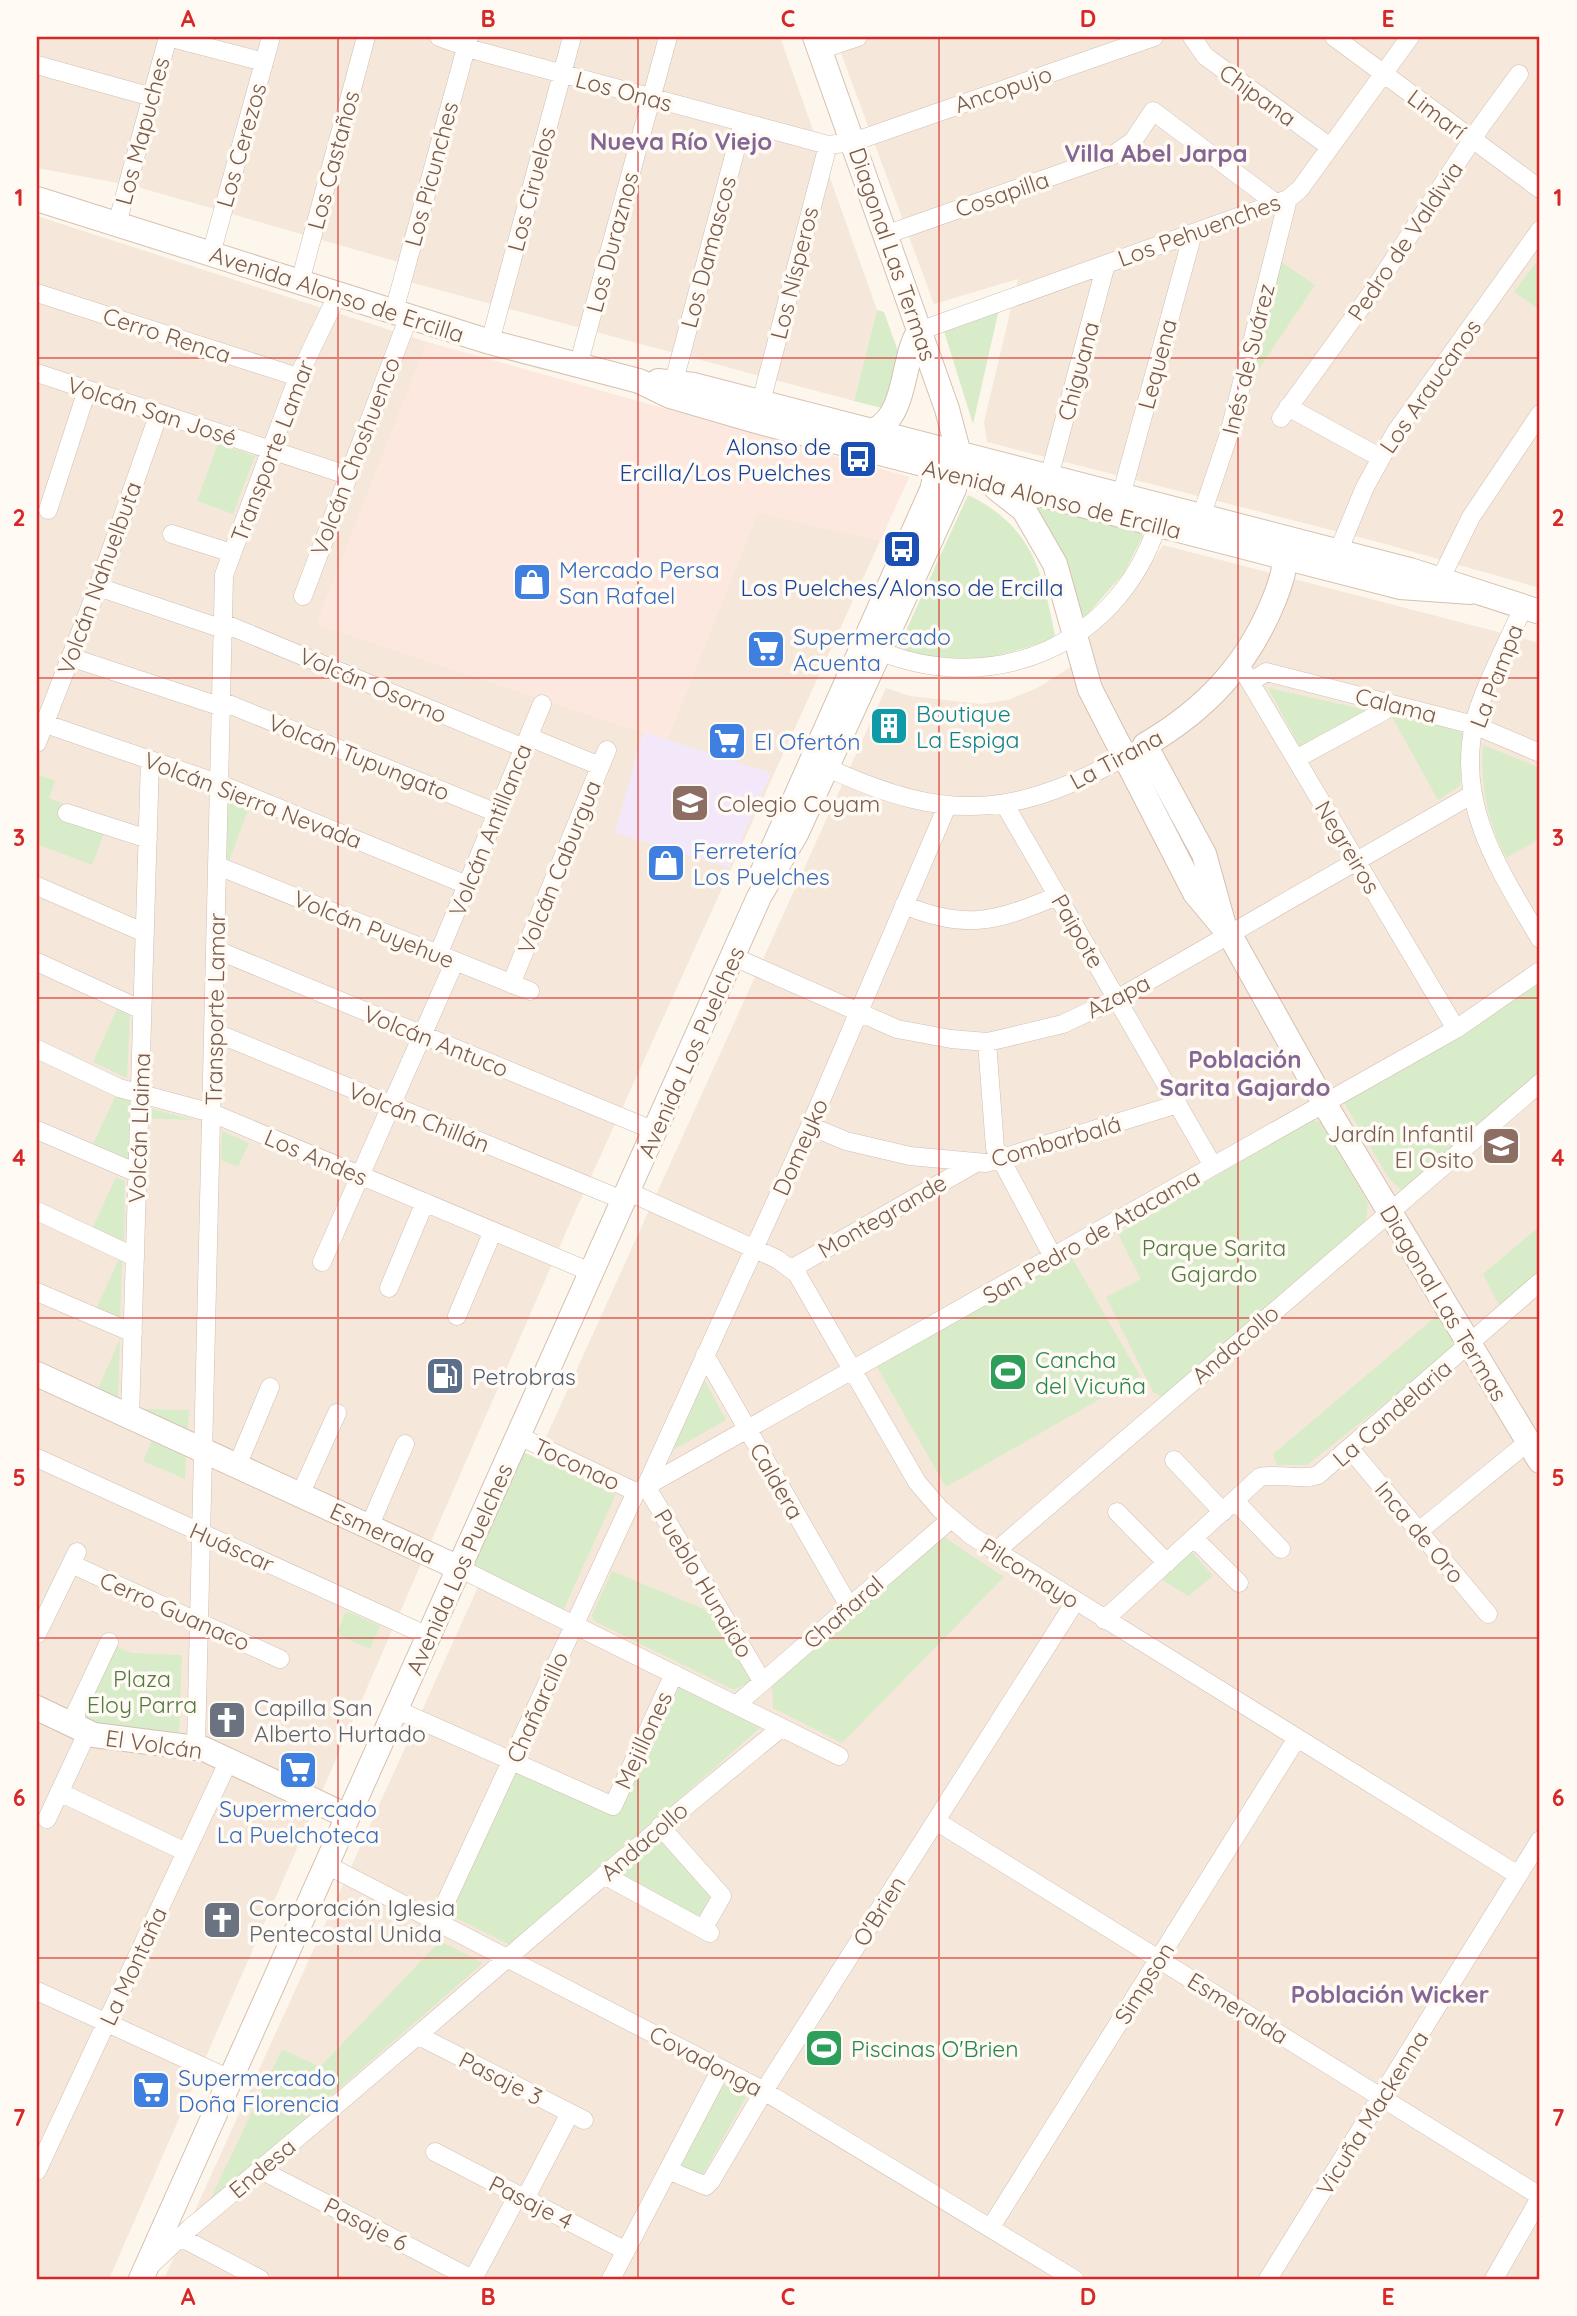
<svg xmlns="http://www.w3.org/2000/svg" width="1577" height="2316" font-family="Quicksand,sans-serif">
  <rect width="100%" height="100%" fill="#fdf6ec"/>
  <path fill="#f5e8da" d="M37,37H780L877,310L854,401L409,282L412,266L134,186L37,168Z
    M835,37H1540V588L1378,542L987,442L984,422L1018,279L934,304Z
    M37,216L427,342L909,477L570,1223L109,2279H37Z
    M1163,545L1540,643V2279H164L886,688L910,696L981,704L1008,700L1039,687L1094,652L1087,639L1138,584Z"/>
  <path fill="#fde8e0" d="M427,342L909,477L880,541L758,513L667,741L316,624Z"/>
  <path fill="#f3e8fa" d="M643,732L771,773L729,868L615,833Z"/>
  <path fill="#d8ecc9" d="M1540,257V310L1514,292Z
    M1280,261L1315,285L1251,381Z
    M1000,305L973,424L943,328Z
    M877,310L884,312L899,354L886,409L854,401Z
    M218,443L255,456L233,514L197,501Z
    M968,495C1032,526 1042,570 1055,635L1050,640C995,658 955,670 898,648Z
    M1039,504L1138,529L1143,536L1124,573L1085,617L1080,612L1031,508Z
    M1268,688L1376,712L1300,747Z
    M1396,712L1466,734L1460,786L1438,800L1391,715Z
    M1483,745L1540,768V843L1538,840L1506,858C1488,821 1480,787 1483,745Z
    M37,774L55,781L49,798L64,804L60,816L104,833L92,865L37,844Z
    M224,799L249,808L228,864L223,862Z
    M1540,975V1072L1402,1190L1390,1180L1343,1101Z
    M117,1009L130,1015L127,1078L93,1062Z
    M119,1089L130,1093L129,1171L89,1152Z
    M138,1105L194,1120L137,1118Z
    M1311,1120L1321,1122L1368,1203L1366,1220L1165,1398L1153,1392L1106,1297L1141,1279L1118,1234Z
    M222,1131L249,1143L238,1167L221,1160Z
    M116,1177L125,1181L124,1242L92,1229Z
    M1540,1226V1275L1501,1309L1483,1274Z
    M1071,1256L1140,1376L946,1487L877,1367Z
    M119,1259L122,1260L120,1325L94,1313Z
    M1439,1314L1459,1345L1307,1465H1277L1273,1454Z
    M120,1339L118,1400L97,1391Z
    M698,1368L726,1420L657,1459Z
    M133,1409L189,1410L188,1428L181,1431Z
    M153,1438L186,1453L185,1479L143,1461Z
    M521,1451L616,1494L563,1611L467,1568Z
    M941,1535L1004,1577L842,1743L773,1708L772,1683Z
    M1191,1551L1213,1576L1188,1596L1159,1578Z
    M612,1571L713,1613L753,1680L734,1690L594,1621L592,1615Z
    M346,1611L380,1626L370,1649L336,1634Z
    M114,1645L131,1653L182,1655L179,1732L92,1724L79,1719Z
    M679,1684L762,1726L512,1946L446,1913L514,1768L617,1813Z
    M660,1840L713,1897L698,1921L617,1876Z
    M440,1941L483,1963L209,2202L282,2049L320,2067Z
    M721,2083L746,2097L700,2180L675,2166Z"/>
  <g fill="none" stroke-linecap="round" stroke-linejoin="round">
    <defs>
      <path id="street" d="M168,37L264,62
        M439,37L478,51L828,145L853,142L1154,37
        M1192,37L1205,56L1330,147
        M1334,37L1540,189
        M820,50L858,37
        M37,65L152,97
        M117,224L168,37
        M885,235L1113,155L1133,141L1153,111L1277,204
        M211,254L271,37
        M300,282L366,37
        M37,293L298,377
        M394,311L469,37
        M919,331L1288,199L1300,189L1410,37
        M490,342L572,37
        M578,366L668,37
        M37,373L347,475
        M674,381L743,122
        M761,402L828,145
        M1288,407L1381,458
        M1281,418L1375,288L1481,126L1519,74
        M1049,477L1106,264
        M1121,496L1193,233
        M48,510L87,390
        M1201,517L1229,434L1288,199
        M172,534L232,553
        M1338,552L1365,487L1395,433L1540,230
        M1440,580L1471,517L1540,414
        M98,587L223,629
        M303,596L409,316
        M1524,606C1509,639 1481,692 1474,725C1456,808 1501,872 1540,939
        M223,623L524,748
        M870,647C991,702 1125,645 1161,513
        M70,657L222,707
        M1240,665L1456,1029
        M1251,682L1266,672L1474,725L1540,753
        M221,701L497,813
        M37,721L220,784L467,885
        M529,737L600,766
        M37,743L98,587L159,413
        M1296,759L1384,711L1387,703
        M828,768C951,825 1019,817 1135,751
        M1005,805L1213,1166
        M67,813L148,839
        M218,866L530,991
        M37,886L145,933
        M904,905C967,931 997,921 1057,896
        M217,950L655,1131
        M438,955L542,704
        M734,957L897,1029L951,1039L987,1042L1005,1038L1063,1024L1124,995L1473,794
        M37,962L142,1010
        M511,984L607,750
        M214,1032L625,1201
        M987,1042L995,1148L1053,1257
        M37,1049L119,1088L212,1113L593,1273
        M810,1126L846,1141L910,1156L986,1163L1178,1104
        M37,1130L137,1173
        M629,1192L777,1259L797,1274L917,1482L940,1509L972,1536L1518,1875
        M37,1211L135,1257
        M322,1262L455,961
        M791,1269L974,1164
        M389,1288L425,1202
        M37,1292L133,1333
        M457,1316L493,1231
        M705,1355L849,1606
        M130,1417L150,760
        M519,1436L636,1492
        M1351,1450L1488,1614
        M37,1458L428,1636
        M1174,1460L1223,1512
        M237,1466L270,1387
        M636,1492L1456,1029L1540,971
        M300,1495L337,1413
        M1235,1501L1281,1549
        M1117,1512L1167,1563
        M369,1527L405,1444
        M1419,1531L1528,1442
        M1194,1538L1239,1583
        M995,1552L1540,1083
        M71,1564L280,1659
        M459,1568L839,1756
        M1104,1620L1260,1477C1280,1473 1301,1481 1318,1475L1540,1282
        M37,1634L77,1552
        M762,1681L646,1486L810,1126L947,806
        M736,1705L951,1519
        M395,1709L613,1806L674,1674
        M77,1728L76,1712L109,1642
        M196,1747L224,575L298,377L338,294
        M59,1792L186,1852
        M47,1819L87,1733
        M936,1821L1540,2196
        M660,1826L722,1896L703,1929
        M325,1864L764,2091L1074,2279
        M604,1875L710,1933
        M437,1921L636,1492
        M37,1991L230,2079
        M419,2036L584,2120
        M435,2152L626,2251
        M261,2170L472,2279
        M668,2170L706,2186L711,2181L764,2091L1075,1602
        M37,2171L229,1760
        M525,2199L570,2113
        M991,2227L1297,1738
        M180,2237L260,2279
        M150,2266L190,2228C389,2064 581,1890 781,1728
        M473,2279L518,2195
        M611,2279L721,2069
        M1268,2279L1540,1840
        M1494,2279L1540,2198"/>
      <path id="secondary" d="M37,199L490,342L639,381L670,396L756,421L1400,587L1471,592
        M658,381L694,385L1410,570L1540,612
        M873,431C908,415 901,361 919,331
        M996,488L1024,510L1055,564L1090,689L1195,893L1230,935L1324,1103L1540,1461
        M762,873L932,490L941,453
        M1224,926L1204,854L1145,745C1205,710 1248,665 1274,600C1281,582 1290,561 1279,544
        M37,1374L459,1568
        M37,1708L94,1735L204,1749L347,1816
        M141,2279L759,897L796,834L954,489L959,454L947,409L815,37"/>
    </defs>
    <use href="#street" stroke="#d1beb0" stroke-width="19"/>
    <use href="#secondary" stroke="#d6c0b0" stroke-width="26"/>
    <use href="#street" stroke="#fff" stroke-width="18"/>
    <use href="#secondary" stroke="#fff" stroke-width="24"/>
  </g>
  <path fill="none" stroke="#d62828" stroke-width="2" stroke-opacity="0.55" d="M338,37V2279M638,37V2279M939,37V2279M1238,37V2279M37,358H1540M37,678H1540M37,998H1540M37,1318H1540M37,1638H1540M37,1958H1540"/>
  <defs>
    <symbol id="bus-square" viewBox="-11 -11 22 22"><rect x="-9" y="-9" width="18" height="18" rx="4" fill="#1a4fb4" stroke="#fffaf3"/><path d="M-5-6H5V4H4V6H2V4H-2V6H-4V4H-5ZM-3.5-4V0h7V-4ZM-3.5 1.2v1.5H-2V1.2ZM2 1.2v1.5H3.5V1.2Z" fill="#fff"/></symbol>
    <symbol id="shop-square" viewBox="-11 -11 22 22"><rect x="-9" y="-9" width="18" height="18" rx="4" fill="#3f7fe0" stroke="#fffaf3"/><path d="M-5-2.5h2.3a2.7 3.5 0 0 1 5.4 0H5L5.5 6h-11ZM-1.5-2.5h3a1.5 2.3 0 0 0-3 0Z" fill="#fff"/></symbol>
    <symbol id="supermarket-square" viewBox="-11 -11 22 22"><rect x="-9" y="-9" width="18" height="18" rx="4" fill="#3f7fe0" stroke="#fffaf3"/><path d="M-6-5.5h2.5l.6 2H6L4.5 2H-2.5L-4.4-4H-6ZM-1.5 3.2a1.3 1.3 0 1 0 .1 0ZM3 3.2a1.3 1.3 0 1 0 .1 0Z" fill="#fff"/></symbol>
    <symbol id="building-square" viewBox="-11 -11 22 22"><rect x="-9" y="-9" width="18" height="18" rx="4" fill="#0f9aa8" stroke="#fffaf3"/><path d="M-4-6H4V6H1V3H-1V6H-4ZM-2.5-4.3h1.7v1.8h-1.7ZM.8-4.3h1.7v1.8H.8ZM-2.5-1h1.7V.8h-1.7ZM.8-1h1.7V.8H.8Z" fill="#fff"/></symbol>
    <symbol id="school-square" viewBox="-11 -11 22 22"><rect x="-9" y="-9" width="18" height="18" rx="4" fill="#8d6e63" stroke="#fffaf3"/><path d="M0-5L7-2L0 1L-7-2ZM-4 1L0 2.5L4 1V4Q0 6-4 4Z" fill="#fff"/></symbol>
    <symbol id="stadium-square" viewBox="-11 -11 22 22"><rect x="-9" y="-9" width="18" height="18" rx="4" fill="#2e9e5b" stroke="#fffaf3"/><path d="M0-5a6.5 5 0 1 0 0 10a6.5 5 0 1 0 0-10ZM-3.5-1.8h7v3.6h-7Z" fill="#fff"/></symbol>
    <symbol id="fuel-square" viewBox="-11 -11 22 22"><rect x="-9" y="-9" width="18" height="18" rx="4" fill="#5c6f8a" stroke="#fffaf3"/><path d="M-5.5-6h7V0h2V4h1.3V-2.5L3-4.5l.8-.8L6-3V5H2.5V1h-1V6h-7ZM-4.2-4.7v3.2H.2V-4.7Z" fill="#fff"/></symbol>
    <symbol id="church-square" viewBox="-11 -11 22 22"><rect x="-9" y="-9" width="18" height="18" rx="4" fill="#6b7280" stroke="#fffaf3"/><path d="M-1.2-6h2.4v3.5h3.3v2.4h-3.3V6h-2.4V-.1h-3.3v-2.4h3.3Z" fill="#fff"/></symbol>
  </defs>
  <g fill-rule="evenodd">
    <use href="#bus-square" x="836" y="437" width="44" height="44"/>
    <use href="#bus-square" x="880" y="527" width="44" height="44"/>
    <use href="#shop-square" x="510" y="560" width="44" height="44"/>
    <use href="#supermarket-square" x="744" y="627" width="44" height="44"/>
    <use href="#building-square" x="867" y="704" width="44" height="44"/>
    <use href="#supermarket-square" x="705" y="719" width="44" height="44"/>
    <use href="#school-square" x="668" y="781" width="44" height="44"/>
    <use href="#shop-square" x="644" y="841" width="44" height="44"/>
    <use href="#school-square" x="1479" y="1124" width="44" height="44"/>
    <use href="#stadium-square" x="986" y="1350" width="44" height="44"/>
    <use href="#fuel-square" x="423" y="1354" width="44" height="44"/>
    <use href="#church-square" x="205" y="1698" width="44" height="44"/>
    <use href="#supermarket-square" x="276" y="1748" width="44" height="44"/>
    <use href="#church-square" x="200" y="1898" width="44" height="44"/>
    <use href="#stadium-square" x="802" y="2026" width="44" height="44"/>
    <use href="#supermarket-square" x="129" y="2068" width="44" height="44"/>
  </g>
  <g text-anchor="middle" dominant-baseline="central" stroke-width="7" stroke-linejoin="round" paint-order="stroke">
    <g font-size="23" fill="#7a5c4d" stroke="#fffaf3">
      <text transform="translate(1003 89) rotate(-19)">Ancopujo</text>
      <text transform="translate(624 91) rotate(15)">Los Onas</text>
      <text transform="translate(1258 95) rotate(36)">Chipana</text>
      <text transform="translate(1437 114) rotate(37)">Limarí</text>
      <text transform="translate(142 131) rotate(-75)">Los Mapuches</text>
      <text transform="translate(241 145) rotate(-74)">Los Cerezos</text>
      <text transform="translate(333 160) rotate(-75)">Los Castaños</text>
      <text transform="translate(431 174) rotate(-75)">Los Picunches</text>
      <text transform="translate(531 189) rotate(-75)">Los Ciruelos</text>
      <text transform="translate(1002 194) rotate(-19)">Cosapilla</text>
      <text transform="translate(1199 230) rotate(-20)">Los Pehuenches</text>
      <text transform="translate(1405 241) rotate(-56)">Pedro de Valdivia</text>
      <text transform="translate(612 242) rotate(-75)">Los Duraznos</text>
      <text transform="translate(708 252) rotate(-75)">Los Damascos</text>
      <text transform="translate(893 254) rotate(71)">Diagonal Las Termas</text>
      <text transform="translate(794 273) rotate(-76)">Los Nísperos</text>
      <text transform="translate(337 294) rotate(18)">Avenida Alonso de Ercilla</text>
      <text transform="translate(167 335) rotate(18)">Cerro Renca</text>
      <text transform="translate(1248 359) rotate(-76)">Inés de Suárez</text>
      <text transform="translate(1157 364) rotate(-75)">Lequena</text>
      <text transform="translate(1078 371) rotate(-75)">Chiguana</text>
      <text transform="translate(1430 386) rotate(-55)">Los Araucanos</text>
      <text transform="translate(152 411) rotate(18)">Volcán San José</text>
      <text transform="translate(272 451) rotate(-69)">Transporte Lamar</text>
      <text transform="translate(355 456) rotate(-69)">Volcán Choshuenco</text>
      <text transform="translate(1052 499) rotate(14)">Avenida Alonso de Ercilla</text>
      <text transform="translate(99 578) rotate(-70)">Volcán Nahuelbuta</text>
      <text transform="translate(1496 676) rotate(-69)">La Pampa</text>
      <text transform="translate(373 685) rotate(23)">Volcán Osorno</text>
      <text transform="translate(1396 705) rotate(14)">Calama</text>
      <text transform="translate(359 757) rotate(22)">Volcán Tupungato</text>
      <text transform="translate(1116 759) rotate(-28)">La Tirana</text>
      <text transform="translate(253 800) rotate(21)">Volcán Sierra Nevada</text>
      <text transform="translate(490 830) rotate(-68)">Volcán Antillanca</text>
      <text transform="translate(1348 847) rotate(59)">Negreiros</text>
      <text transform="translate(559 867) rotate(-68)">Volcán Caburgua</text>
      <text transform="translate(374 929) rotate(22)">Volcán Puyehue</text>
      <text transform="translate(1078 931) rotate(60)">Paipote</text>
      <text transform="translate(1118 996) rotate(-27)">Azapa</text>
      <text transform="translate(215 1009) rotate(-89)">Transporte Lamar</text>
      <text transform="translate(436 1041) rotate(22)">Volcán Antuco</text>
      <text transform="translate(691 1052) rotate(-66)">Avenida Los Puelches</text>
      <text transform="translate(419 1117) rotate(22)">Volcán Chillán</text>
      <text transform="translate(139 1128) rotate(-88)">Volcán Llaima</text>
      <text transform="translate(1056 1141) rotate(-16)">Combarbalá</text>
      <text transform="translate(800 1147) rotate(-66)">Domeyko</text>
      <text transform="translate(316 1157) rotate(23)">Los Andes</text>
      <text transform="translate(882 1216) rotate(-30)">Montegrande</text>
      <text transform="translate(1091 1236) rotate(-30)">San Pedro de Atacama</text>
      <text transform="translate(1444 1303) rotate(59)">Diagonal Las Termas</text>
      <text transform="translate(1235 1344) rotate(-41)">Andacollo</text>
      <text transform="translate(1392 1413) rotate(-41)">La Candelaria</text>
      <text transform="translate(577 1464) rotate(25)">Toconao</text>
      <text transform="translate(777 1481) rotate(60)">Caldera</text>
      <text transform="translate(1420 1532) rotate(50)">Inca de Oro</text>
      <text transform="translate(383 1533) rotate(25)">Esmeralda</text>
      <text transform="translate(232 1547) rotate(24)">Huáscar</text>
      <text transform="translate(459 1569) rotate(-66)">Avenida Los Puelches</text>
      <text transform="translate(1030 1573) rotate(32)">Pilcomayo</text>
      <text transform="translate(704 1583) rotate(59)">Pueblo Hundido</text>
      <text transform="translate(175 1611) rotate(24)">Cerro Guanaco</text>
      <text transform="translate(843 1612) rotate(-41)">Chañaral</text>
      <text transform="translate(537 1707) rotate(-66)">Chañarcillo</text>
      <text transform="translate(643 1740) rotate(-65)">Mejillones</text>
      <text transform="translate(154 1744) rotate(8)">El Volcán</text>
      <text transform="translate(644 1841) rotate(-41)">Andacollo</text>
      <text transform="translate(879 1911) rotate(-58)">O'Brien</text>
      <text transform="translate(133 1966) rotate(-65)">La Montaña</text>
      <text transform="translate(1144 1983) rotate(-58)">Simpson</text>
      <text transform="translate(1238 2008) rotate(32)">Esmeralda</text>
      <text transform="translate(706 2061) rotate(28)">Covadonga</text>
      <text transform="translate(501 2078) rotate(27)">Pasaje 3</text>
      <text transform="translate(1372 2113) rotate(-58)">Vicuña Mackenna</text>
      <text transform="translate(262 2168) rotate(-40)">Endesa</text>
      <text transform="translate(531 2202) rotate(27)">Pasaje 4</text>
      <text transform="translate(366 2224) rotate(27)">Pasaje 6</text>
    </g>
    <g font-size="23" fill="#164399" stroke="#fffaf3" text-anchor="end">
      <text x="831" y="446">Alonso de<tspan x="831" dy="26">Ercilla/Los Puelches</tspan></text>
      <text x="902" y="587" text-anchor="middle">Los Puelches/Alonso de Ercilla</text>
    </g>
    <g font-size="23" fill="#366cbe" stroke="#fffaf3" text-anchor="start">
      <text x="559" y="569">Mercado Persa<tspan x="559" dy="26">San Rafael</tspan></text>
      <text x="793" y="636">Supermercado<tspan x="793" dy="26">Acuenta</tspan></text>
      <text x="754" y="741">El Ofertón</text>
      <text x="693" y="850">Ferretería<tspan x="693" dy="26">Los Puelches</tspan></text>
      <text x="298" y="1808" text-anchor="middle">Supermercado<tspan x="298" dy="26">La Puelchoteca</tspan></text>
      <text x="178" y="2077">Supermercado<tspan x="178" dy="26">Doña Florencia</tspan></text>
    </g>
    <g font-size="23" fill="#0d838f" stroke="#fffaf3" text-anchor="start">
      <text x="916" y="713">Boutique<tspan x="916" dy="26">La Espiga</tspan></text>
    </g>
    <g font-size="23" fill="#785e54" stroke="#fffaf3" text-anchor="start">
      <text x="717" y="803">Colegio Coyam</text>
      <text x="1474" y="1133" text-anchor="end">Jardín Infantil<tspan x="1474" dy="26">El Osito</tspan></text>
    </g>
    <g font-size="23" fill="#537a41" stroke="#fffaf3">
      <text x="1214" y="1247">Parque Sarita<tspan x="1214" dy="26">Gajardo</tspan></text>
      <text x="142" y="1678">Plaza<tspan x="142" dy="26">Eloy Parra</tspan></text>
    </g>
    <g font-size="23" fill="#27864d" stroke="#fffaf3" text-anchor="start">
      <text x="1035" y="1359">Cancha<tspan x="1035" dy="26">del Vicuña</tspan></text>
      <text x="851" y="2048">Piscinas O'Brien</text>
    </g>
    <g font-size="23" fill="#4e5e75" stroke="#fffaf3" text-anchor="start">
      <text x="472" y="1376">Petrobras</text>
    </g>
    <g font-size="23" fill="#5b616d" stroke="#fffaf3" text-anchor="start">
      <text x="254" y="1707">Capilla San<tspan x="254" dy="26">Alberto Hurtado</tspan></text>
      <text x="249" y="1907">Corporación Iglesia<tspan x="249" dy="26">Pentecostal Unida</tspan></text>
    </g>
    <g font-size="24" font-weight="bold" fill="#846695" stroke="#fffaf3">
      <text x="681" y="141">Nueva Río Viejo</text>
      <text x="1156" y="153">Villa Abel Jarpa</text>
      <text x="1245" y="1059">Población<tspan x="1245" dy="28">Sarita Gajardo</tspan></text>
      <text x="1390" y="1994">Población Wicker</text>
    </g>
  </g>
  <rect width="1577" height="2316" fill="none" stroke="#fffaf3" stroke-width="77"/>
  <rect x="38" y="38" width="1500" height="2240" fill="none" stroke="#d62828" stroke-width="2.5"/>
  <g font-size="23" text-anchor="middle" font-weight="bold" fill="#d62828">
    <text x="188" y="27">A</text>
    <text x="488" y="27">B</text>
    <text x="788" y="27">C</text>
    <text x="1088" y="27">D</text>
    <text x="1388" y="27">E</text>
    <text x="19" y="206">1</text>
    <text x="1558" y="206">1</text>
    <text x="19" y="526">2</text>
    <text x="1558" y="526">2</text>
    <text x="19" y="846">3</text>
    <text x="1558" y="846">3</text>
    <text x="19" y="1166">4</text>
    <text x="1558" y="1166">4</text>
    <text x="19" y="1486">5</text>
    <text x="1558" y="1486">5</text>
    <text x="19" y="1806">6</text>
    <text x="1558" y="1806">6</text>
    <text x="19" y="2126">7</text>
    <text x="1558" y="2126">7</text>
    <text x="188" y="2305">A</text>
    <text x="488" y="2305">B</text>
    <text x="788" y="2305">C</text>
    <text x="1088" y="2305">D</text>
    <text x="1388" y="2305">E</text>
  </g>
</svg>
